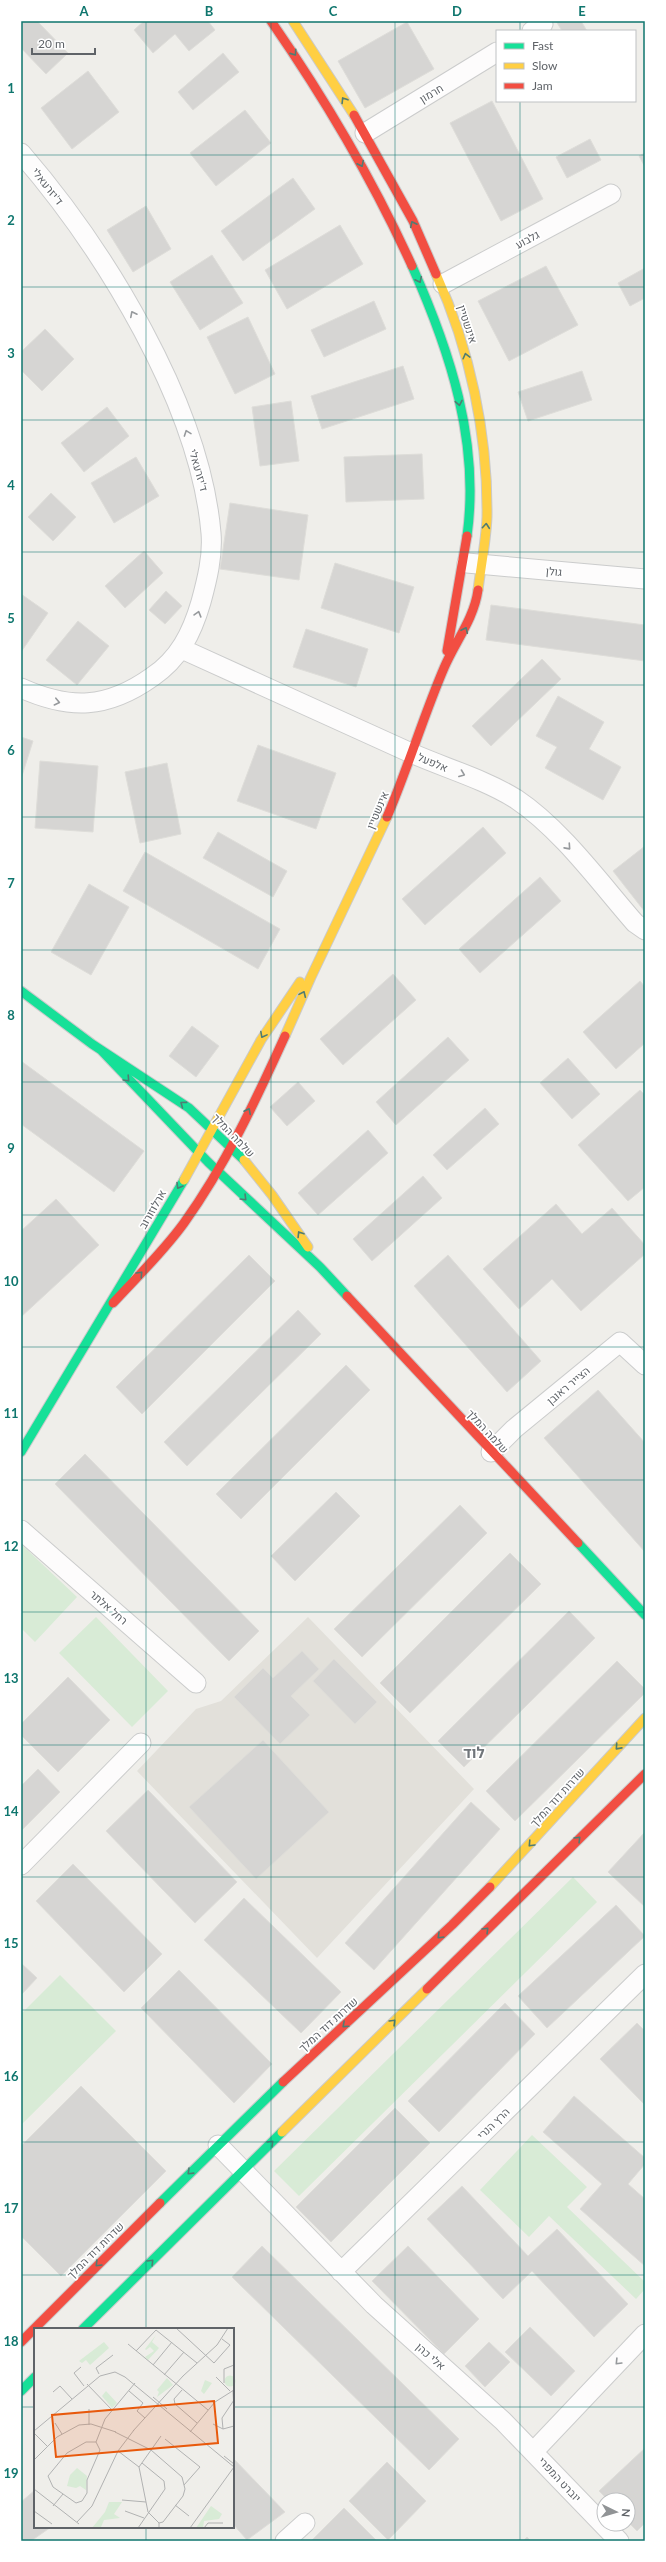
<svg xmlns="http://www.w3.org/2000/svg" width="666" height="2562" font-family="Lato,Heebo,sans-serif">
  <rect width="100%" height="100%" fill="#efeeea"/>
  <path fill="#e2e0da" d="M308,1617L474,1789L317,1958L137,1771L196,1709L221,1701Z"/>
  <path fill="#d8ebd6" d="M21,1544L77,1597L35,1642L21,1628Z
    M96,1617L168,1691L132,1727L59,1653Z
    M573,1877L597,1902L299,2196L274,2171Z
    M60,1975L116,2031L21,2125V2014Z
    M532,2135L587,2187L567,2207L645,2282V2289L636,2299L549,2216L529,2237L480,2190Z"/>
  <path fill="#d6d5d3" stroke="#deddd9" d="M21,21H37L68,53L46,74L21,48Z
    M144,21H208L215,30L189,51L175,34L153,53L134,30Z
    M556,21H581L587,31H562Z
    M407,22L434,69L365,108L338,61Z
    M223,53L239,72L193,110L178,92Z
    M88,71L119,112L72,149L41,108Z
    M492,101L543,199L501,221L450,123Z
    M245,110L271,143L216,186L190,153Z
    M590,139L601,160L567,178L556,157Z
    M645,153V167L639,156Z
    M293,178L315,209L243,261L221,231Z
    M146,206L171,249L133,272L107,230Z
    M340,225L363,264L287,309L265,270Z
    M212,255L243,303L200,330L170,282Z
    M546,266L578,325L509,361L478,301Z
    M645,268V298L630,306L618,283Z
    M374,301L386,329L324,357L311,330Z
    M248,317L275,374L235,394L207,337Z
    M45,329L74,359L42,391L21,370V352Z
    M403,366L414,399L322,429L311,396Z
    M582,371L592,400L528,421L518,392Z
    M291,401L299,461L260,466L252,407Z
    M107,407L129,436L84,472L61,443Z
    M422,454L424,499L346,502L344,457Z
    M136,457L159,496L114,523L91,483Z
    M51,493L76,517L53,541L28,517Z
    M230,503L308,515L299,580L220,569Z
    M144,551L163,573L125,608L105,586Z
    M335,563L414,587L399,633L321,608Z
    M166,591L182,606L165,624L149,610Z
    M21,594L48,613L21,652Z
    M491,605L645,625V661L486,640Z
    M78,621L109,646L77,685L46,660Z
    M306,629L368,649L356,687L293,667Z
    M542,659L561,679L491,746L472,726Z
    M558,696L604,722L589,749L621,767L603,800L545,768L557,747L536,736Z
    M21,737L33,741L21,779Z
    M258,745L336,773L316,829L237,801Z
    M40,761L98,766L93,832L35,828Z
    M167,763L181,834L140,843L125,772Z
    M483,827L506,853L425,925L402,899Z
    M218,832L287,871L273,897L203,858Z
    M645,846V912L613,871Z
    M145,852L280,929L258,969L123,891Z
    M540,877L561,901L480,973L459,949Z
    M89,884L129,907L91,975L51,952Z
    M393,974L416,1000L343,1065L320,1039Z
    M640,981L645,987V1043L616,1069L583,1032Z
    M192,1026L219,1046L196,1077L169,1056Z
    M448,1037L469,1060L396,1125L376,1102Z
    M568,1058L600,1094L572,1119L540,1083Z
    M21,1061L144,1151L114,1192L21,1124Z
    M298,1082L315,1101L287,1126L270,1107Z
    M640,1090L645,1095V1187L628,1201L578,1145Z
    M485,1108L499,1124L447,1170L433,1155Z
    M368,1130L388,1153L318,1215L298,1193Z
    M423,1176L442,1198L372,1261L353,1239Z
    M56,1199L99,1245L21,1317V1231Z
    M556,1204L582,1234L612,1208L645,1245V1254L581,1311L552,1279L519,1309L483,1269Z
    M249,1255L275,1281L142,1414L116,1387Z
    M448,1255L541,1361L507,1392L414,1286Z
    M298,1310L321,1334L187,1466L164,1442Z
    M346,1365L370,1390L241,1519L216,1494Z
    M598,1390L645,1443V1552L544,1438Z
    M85,1454L259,1631L229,1661L55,1484Z
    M336,1492L360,1516L295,1581L271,1556Z
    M460,1505L487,1533L362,1657L334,1629Z
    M510,1553L541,1584L410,1713L380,1683Z
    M569,1611L595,1638L464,1767L438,1741Z
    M302,1651L319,1669L291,1696L310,1715L280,1744L234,1697L263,1668L273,1678Z
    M334,1659L377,1702L355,1724L313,1681Z
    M617,1661L645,1689V1693L515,1821L486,1791Z
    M68,1677L110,1720L58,1772L21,1735V1724Z
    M263,1740L329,1812L256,1879L189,1807Z
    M38,1769L60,1792L21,1831V1786Z
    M148,1790L237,1882L195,1923L106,1831Z
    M471,1802L500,1829L374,1970L345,1943Z
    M645,1832V1907L608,1872Z
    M73,1864L162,1954L124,1992L36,1901Z
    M244,1898L341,1992L301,2033L204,1940Z
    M616,1905L645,1936L547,2028L518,1996Z
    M21,1963L37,1978L21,1995Z
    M179,1970L272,2064L234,2103L141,2008Z
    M505,2003L535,2034L439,2132L408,2101Z
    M637,2023L645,2031V2105L600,2059Z
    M81,2086L166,2171L61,2276L21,2236V2146Z
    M574,2096L645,2158V2164L628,2184L645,2199V2266L580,2209L602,2184L543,2132Z
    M395,2108L430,2143L331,2242L296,2207Z
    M462,2186L528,2256L557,2229L628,2304L594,2337L532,2271L503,2299L427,2219Z
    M262,2246L459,2439L429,2470L232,2277Z
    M408,2246L479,2319L444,2354L372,2281Z
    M530,2327L575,2371L551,2396L505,2352Z
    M489,2342L510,2362L485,2387L465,2366Z
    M645,2448V2523L637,2531L628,2522V2500H608L599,2491Z
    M233,2458L285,2512L247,2540L233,2524Z
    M387,2462L426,2501L388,2540L349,2501Z
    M35,2490V2527H51L31,2541H21V2502Z
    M344,2508L377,2541H311Z
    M527,2537L531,2541H523Z"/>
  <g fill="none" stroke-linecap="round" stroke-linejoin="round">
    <defs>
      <path id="street" d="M532,31L543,24
        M365,133L497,52
        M21,153C104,249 200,404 211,533C213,556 207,580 201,602C192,633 179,659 152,677C107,709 70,710 21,688
        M443,284L611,194
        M467,563L645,579
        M182,649C258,683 334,718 411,753C445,768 484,779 516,799C561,829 600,883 635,923L645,930
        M491,1452L514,1429L620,1342L645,1365
        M21,1530L196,1683
        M21,1865L141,1743
        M218,2145L374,2305L503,2421L619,2541
        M341,2272L645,1974
        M534,2451L645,2334
        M285,2541L305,2523"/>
      <path id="fast" d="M412,266C450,351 480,442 467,536
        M21,991L92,1044L189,1108L244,1160
        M101,1050L208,1162L320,1267L347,1296
        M21,1452L184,1180
        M578,1543L645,1615
        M160,2203L283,2082
        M83,2329L282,2132
        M21,2391L35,2377"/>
      <path id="slow" d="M293,21L354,115
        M436,274C470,349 488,435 487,517C486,541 481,566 478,590
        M285,1036L311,977L387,817
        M244,1160L272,1195L308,1247
        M184,1180L261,1040L300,982
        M490,1887L645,1718
        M282,2132L427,1989"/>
      <path id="jam" d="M271,21C325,99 373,180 412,266
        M354,115L413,221L436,274
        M447,651L467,536
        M387,817C408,768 423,717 444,668C455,642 474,619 478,590
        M347,1296L578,1543
        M113,1303C137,1277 163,1252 184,1223C225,1166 256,1100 285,1036
        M427,1989L645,1774
        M283,2082L452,1925L490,1887
        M21,2342L160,2203"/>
    </defs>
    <use href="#street" stroke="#cbcccc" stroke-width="21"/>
    <use href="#fast" stroke="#cacacb" stroke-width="11"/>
    <use href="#slow" stroke="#cacacb" stroke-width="11"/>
    <use href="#jam" stroke="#cacacb" stroke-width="11"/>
    <use href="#street" stroke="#fdfcfc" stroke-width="19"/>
    <use href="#fast" stroke="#16e098" stroke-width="9"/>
    <use href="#slow" stroke="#ffcf43" stroke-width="9"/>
    <use href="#jam" stroke="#f24e42" stroke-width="9"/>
  </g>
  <defs><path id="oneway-chevron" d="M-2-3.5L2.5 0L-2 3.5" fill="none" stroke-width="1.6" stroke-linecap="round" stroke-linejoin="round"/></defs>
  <g stroke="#507c72">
    <use href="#oneway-chevron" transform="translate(294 53) rotate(55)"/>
    <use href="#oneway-chevron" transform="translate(344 100) rotate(-122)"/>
    <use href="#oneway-chevron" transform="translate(361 164) rotate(63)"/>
    <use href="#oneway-chevron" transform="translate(413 224) rotate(-116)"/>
    <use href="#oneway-chevron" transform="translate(419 280) rotate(64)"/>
    <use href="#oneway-chevron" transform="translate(466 356) rotate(-104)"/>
    <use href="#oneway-chevron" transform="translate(459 403) rotate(79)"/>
    <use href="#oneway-chevron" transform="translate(486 526) rotate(-85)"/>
    <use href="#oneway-chevron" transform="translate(465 630) rotate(-65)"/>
    <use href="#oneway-chevron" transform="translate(303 994) rotate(-66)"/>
    <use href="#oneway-chevron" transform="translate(263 1035) rotate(118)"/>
    <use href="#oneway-chevron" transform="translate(127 1079) rotate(47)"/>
    <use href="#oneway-chevron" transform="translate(183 1104) rotate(-143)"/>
    <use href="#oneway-chevron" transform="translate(248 1111) rotate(-63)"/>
    <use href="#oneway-chevron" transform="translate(179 1186) rotate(121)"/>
    <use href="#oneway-chevron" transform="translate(244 1198) rotate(45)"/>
    <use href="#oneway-chevron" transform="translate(300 1234) rotate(-122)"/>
    <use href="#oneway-chevron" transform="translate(140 1274) rotate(-47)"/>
    <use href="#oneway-chevron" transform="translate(618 1747) rotate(132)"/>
    <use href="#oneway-chevron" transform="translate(578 1839) rotate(-45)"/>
    <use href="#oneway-chevron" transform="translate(531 1844) rotate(133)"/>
    <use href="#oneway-chevron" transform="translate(486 1930) rotate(-45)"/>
    <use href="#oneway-chevron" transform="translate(440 1936) rotate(136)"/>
    <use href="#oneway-chevron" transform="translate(393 2022) rotate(-45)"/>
    <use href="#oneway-chevron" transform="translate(345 2025) rotate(138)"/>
    <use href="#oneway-chevron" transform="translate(271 2143) rotate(-45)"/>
    <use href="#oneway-chevron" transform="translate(190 2172) rotate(136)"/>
    <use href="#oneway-chevron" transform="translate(151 2262) rotate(-45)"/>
    <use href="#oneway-chevron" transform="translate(98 2264) rotate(135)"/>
  </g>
  <g stroke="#96999c">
    <use href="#oneway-chevron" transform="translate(133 314) rotate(-117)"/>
    <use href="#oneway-chevron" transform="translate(187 433) rotate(-110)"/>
    <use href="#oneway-chevron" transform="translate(198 614) rotate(-74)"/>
    <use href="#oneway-chevron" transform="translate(57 702) rotate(13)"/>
    <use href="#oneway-chevron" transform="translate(462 774) rotate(21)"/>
    <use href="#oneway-chevron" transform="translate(568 847) rotate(48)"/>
    <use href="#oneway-chevron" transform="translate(618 2362) rotate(134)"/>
  </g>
  <path fill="none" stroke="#0f766e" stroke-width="1" stroke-opacity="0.55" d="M146,21V2329M271,21V2541M395,21V2541M520,21V31M520,101V2541M21,155H645M21,287H645M21,420H645M21,552H645M21,685H645M21,817H645M21,950H645M21,1082H645M21,1215H645M21,1347H645M21,1480H645M21,1612H645M21,1745H645M21,1877H645M21,2010H645M21,2142H645M21,2275H645M21,2407H35M233,2407H645M146,2527V2541"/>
  <g text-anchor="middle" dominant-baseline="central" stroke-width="3.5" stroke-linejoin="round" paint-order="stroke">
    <g font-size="11" fill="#5f6368" stroke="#fff">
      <text transform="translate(431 93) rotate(-31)">חרמון</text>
      <text transform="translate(48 186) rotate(52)">ד'יזרעאלי</text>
      <text transform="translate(527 239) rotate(-28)">גלבוע</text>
      <text transform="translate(468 324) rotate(72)">אינשטיין</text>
      <text transform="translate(199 470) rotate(74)">ד'יזרעאלי</text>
      <text transform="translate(554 571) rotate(5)">גולן</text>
      <text transform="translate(433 762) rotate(23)">אלפעל</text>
      <text transform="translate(377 810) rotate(-67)">אינשטיין</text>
      <text transform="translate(234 1135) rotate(46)">שלמה המלך</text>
      <text transform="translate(152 1209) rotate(-60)">ארלוזורוב</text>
      <text transform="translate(568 1385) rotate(-40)">הצייר ראובן</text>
      <text transform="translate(488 1431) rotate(47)">שלמה המלך</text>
      <text transform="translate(109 1607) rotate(41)">רחל אלתר</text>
      <text transform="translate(557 1797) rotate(-48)">שדרות דוד המלך</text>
      <text transform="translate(328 2024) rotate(-42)">שדרות דוד המלך</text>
      <text transform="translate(493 2123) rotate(-44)">הרץ הנרי</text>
      <text transform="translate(95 2250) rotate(-45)">שדרות דוד המלך</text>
      <text transform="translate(431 2356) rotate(41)">אלי כהן</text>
      <text transform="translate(560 2479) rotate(47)">יוברט המפרי</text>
    </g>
    <g font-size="15" font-weight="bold" fill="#70757a" stroke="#fff">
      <text x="474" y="1752">לוד</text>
    </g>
  </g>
  <g transform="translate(34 2328)">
    <rect width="200" height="200" fill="#efeeea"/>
    <path d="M122,7L118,14L125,20L114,32L111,29L120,23L116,19L112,22L111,21ZM70,14L75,20L56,37L52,32L48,35L45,33ZM190.5 53a5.5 5.5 0 1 1 11 0a5.5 5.5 0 1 1-11 0ZM133,50L139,57L123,69L125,64L123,62ZM171,52L178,55L170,66L167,63ZM72,63L83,75L78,80L68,68ZM43,140L53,148L52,162L46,158L42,160L33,158L36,147ZM75,174H88L80,186L86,190L70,192L67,199L58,200L71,184ZM177,178L188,186L185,191L170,193L169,200H162Z" fill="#d8ebd6"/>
    <path fill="none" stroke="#b1b2b2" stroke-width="1" d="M142,0L180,35L196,17L188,11M94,16L174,82M102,23L122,2L163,35M119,37L138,14M47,39L40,45L50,58M65,46L62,40L79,27M130,47L150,24M182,49L196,63M190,55V41L200,37M53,56L78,82M148,62L140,71L141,76L163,95M199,62L200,84M95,63L109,75L103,83L111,90M19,64L26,58L38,71M119,69L133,81M120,80L149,48L183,17L194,0M21,95L28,106M179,96L189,101L200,98M55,97V81M189,101L188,90L200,72M0,103L66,48L81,44L91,49L200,139M99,103L120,80M81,104L117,122L148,149L151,161L149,168L129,194L125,195V200M156,104L181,74L200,62M0,105L14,119M131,111L166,139L150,157M52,114H62L66,122L53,152V165L48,173L42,175L19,159L14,148L33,125ZM62,114L71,91L101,55M84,123L105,139L114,184L125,195M190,128L200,136M0,132L23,109L45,97L57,96L82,104M105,139L127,108M0,161L45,196M88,172L112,174M141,177L155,188M19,178L29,166M0,183L18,196M91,183L110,190M43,194L58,178L84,123L100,102M104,200L131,161L130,153L108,135M156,200L200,139M170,200L174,195H189"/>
    <path fill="#e8590c" fill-opacity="0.15" stroke="#e8590c" stroke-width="2" d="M180,73L184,115L22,129L18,87Z"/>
    <rect width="200" height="200" fill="none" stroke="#5f6368" stroke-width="2"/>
  </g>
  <rect width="666" height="2562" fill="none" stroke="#ffffff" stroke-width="44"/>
  <rect x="496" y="30" width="140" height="72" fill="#ffffff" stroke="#bfc1c3"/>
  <rect x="504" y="43" width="20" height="6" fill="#16e098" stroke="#bfc1c3"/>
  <text x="532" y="50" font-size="12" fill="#5f6368">Fast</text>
  <rect x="504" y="63" width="20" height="6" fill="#ffcf43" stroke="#bfc1c3"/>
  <text x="532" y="70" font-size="12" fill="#5f6368">Slow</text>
  <rect x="504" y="83" width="20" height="6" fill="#f24e42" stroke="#bfc1c3"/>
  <text x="532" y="90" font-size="12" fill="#5f6368">Jam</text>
  <g transform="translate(616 2512) rotate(95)"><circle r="19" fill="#ffffff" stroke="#bfc1c3"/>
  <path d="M0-3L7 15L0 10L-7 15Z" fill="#919496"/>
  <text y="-6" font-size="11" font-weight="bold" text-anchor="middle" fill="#5f6368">N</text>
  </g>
  <path d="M32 48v6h63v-6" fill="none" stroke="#5f6368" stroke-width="2"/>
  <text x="38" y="48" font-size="12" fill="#5f6368" stroke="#ffffff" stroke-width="3" paint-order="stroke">20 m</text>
  <rect x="22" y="22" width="622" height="2518" fill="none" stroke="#0f766e" stroke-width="1.5"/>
  <g font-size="13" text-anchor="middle" font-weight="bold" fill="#0f766e">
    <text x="84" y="16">A</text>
    <text x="209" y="16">B</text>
    <text x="333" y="16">C</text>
    <text x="457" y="16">D</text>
    <text x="582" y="16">E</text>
    <text x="11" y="93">1</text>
    <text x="11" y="225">2</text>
    <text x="11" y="358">3</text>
    <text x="11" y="490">4</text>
    <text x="11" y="623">5</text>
    <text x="11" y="755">6</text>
    <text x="11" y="888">7</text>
    <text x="11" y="1020">8</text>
    <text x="11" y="1153">9</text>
    <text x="11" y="1286">10</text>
    <text x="11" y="1418">11</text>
    <text x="11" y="1551">12</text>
    <text x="11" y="1683">13</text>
    <text x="11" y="1816">14</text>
    <text x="11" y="1948">15</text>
    <text x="11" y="2081">16</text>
    <text x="11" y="2213">17</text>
    <text x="11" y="2346">18</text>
    <text x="11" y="2478">19</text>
  </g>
</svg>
